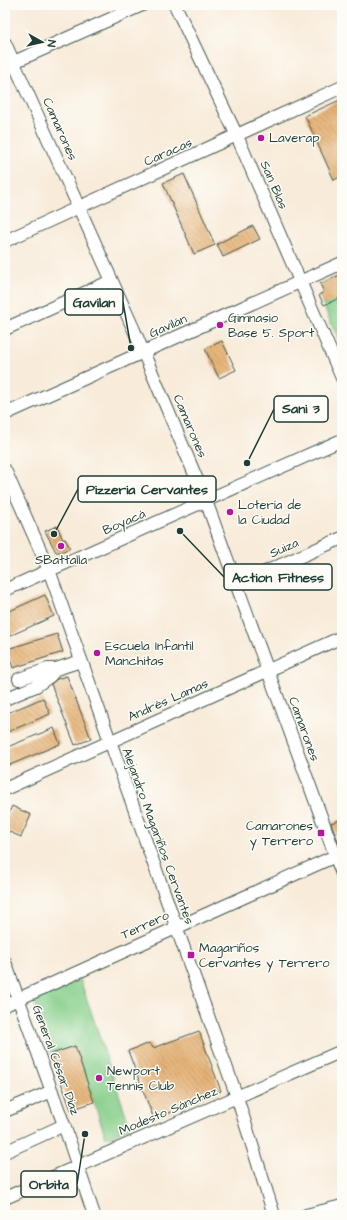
<svg xmlns="http://www.w3.org/2000/svg" width="347" height="1220" font-family="'Architects Daughter',sans-serif">
  <defs>
    <pattern id="building-back-hatch" width="6" height="6" patternUnits="userSpaceOnUse"><rect width="6" height="6" fill="#e5b173"/><path d="M-1 5l2 2M0 0l6 6M5-1l2 2" fill="none" stroke="#b9915f"/></pattern>
  </defs>
  <rect width="100%" height="100%" fill="#fdfcf7"/>
  <filter id="ink" filterUnits="userSpaceOnUse"><feTurbulence type="fractalNoise" baseFrequency=".025" numOctaves="2"/><feDisplacementMap in="SourceGraphic" scale="8" xChannelSelector="R" yChannelSelector="G"/><feConvolveMatrix kernelMatrix="1 2 1 2 8 2 1 2 1" color-interpolation-filters="sRGB"/></filter>
  <filter id="wash" filterUnits="userSpaceOnUse"><feTurbulence type="fractalNoise" baseFrequency=".012" numOctaves="4" result="noise"/><feDisplacementMap in="SourceGraphic" scale="16" xChannelSelector="R" yChannelSelector="G"/><feGaussianBlur stdDeviation="0.9" result="paint"/><feColorMatrix in="noise" values="0 0 0 0 0 0 0 0 0 0 0 0 0 0 0 0 0 1.4 0 .05"/><feComposite in="paint" operator="in"/></filter>
  <g filter="url(#wash)">
    <rect width="100%" height="100%" fill="#f8ebd9"/>
    <path fill="#87cf8b" stroke="#538660" d="M342,274V348L319,295L324,292L320,284Z
      M80,979L130,1127L106,1138L75,1046L51,1054L36,1007V1000Z"/>
    <g id="blocks">
      <path fill="url(#building-back-hatch)" d="M342,99V176L334,180L305,116Z
        M184,174L215,245L194,254L163,183Z
        M253,226L260,239L223,257L217,244Z
        M342,274V297L324,305L319,295L324,292L320,284Z
        M222,341L236,370L219,378L205,349Z
        M57,526L63,540L65,539L70,548L61,552H56L45,531Z
        M45,595L54,616L5,638V613Z
        M57,634L63,652L13,668L7,649Z
        M67,676L91,739L75,745L51,684L57,679Z
        M43,698L50,714L5,733V714Z
        M54,728L60,744L5,767V748Z
        M12,806L31,815L21,837L5,830V822Z
        M342,819V846H340L331,823Z
        M199,1031L221,1091L173,1109L174,1111L154,1119L128,1051L150,1043L153,1048Z
        M75,1046L94,1102L71,1110L51,1054Z"/>
    </g>
  </g>
  <g filter="url(#ink)">
    <use href="#blocks" fill-opacity="0" stroke="#40574d" stroke-width="1"/>
    <g fill="none" stroke-linecap="round" stroke-linejoin="round">
      <defs>
        <path id="minor" d="M175,5L237,136L342,378
          M5,43L134,330L206,501L342,874
          M5,66L142,5
          M5,241L342,87
          M5,329L111,281
          M5,414L342,263
          M5,470L49,570L237,1097L274,1215
          M238,584L342,538
          M5,590L342,440
          M19,679L48,669H56
          M5,699L36,686L50,676L56,669L81,661
          M5,789L342,637
          M5,962L64,1125L94,1215
          M5,1005L342,853
          M5,1111L52,1091
          M5,1152L64,1125
          M5,1198L342,1051
          M306,1215L342,1206"/>
      </defs>
      <use href="#minor" stroke="#40574d" stroke-width="14"/>
      <path stroke="#40574d" stroke-width="1.5" stroke-dasharray="1 3" stroke-linecap="butt" d="M5,685L11,683"/>
      <use href="#minor" stroke="#fff" stroke-width="12"/>
    </g>
  </g>
  <g fill="#b5179e" stroke="#fdfcf7" stroke-width="1.5">
    <circle cx="261" cy="138" r="4"/>
    <circle cx="220" cy="325" r="4"/>
    <circle cx="230" cy="512" r="4"/>
    <circle cx="61" cy="546" r="4"/>
    <circle cx="97" cy="653" r="4"/>
    <rect x="317" y="829" width="8" height="8" rx="2"/>
    <rect x="187" y="951" width="8" height="8" rx="2"/>
    <circle cx="99" cy="1078" r="4"/>
  </g>
  <g text-anchor="middle" dominant-baseline="central" stroke-width="3" stroke-linejoin="round" paint-order="stroke">
    <g font-size="13" fill="#1f3d34" stroke="#fdfcf7">
      <text transform="translate(60 129) rotate(66)">Camarones</text>
      <text transform="translate(168 152) rotate(-24)">Caracas</text>
      <text transform="translate(274 185) rotate(67)">San Blas</text>
      <text transform="translate(168 326) rotate(-24)">Gavilán</text>
      <text transform="translate(190 426) rotate(67)">Camarones</text>
      <text transform="translate(124 522) rotate(-24)">Boyacá</text>
      <text transform="translate(284 548) rotate(-24)">Suiza</text>
      <text transform="translate(168 700) rotate(-24)">Andrés Lamas</text>
      <text transform="translate(304 729) rotate(70)">Camarones</text>
      <text transform="translate(158 836) rotate(70)">Alejandro Magariños Cervantes</text>
      <text transform="translate(145 925) rotate(-25)">Terrero</text>
      <text transform="translate(56 1060) rotate(70)">General César Díaz</text>
      <text transform="translate(168 1111) rotate(-23)">Modesto Sánchez</text>
    </g>
    <g font-size="13" fill="#1f3d34" stroke="#fdfcf7" text-anchor="start">
      <text x="269" y="138">Laverap</text>
      <text x="228" y="318">Gimnasio<tspan x="228" dy="15">Base 5. Sport</tspan></text>
      <text x="238" y="505">Lotería de<tspan x="238" dy="15">la Ciudad</tspan></text>
      <text x="61" y="560" text-anchor="middle">SBattalla</text>
      <text x="105" y="646">Escuela Infantil<tspan x="105" dy="15">Manchitas</tspan></text>
      <text x="313" y="826" text-anchor="end">Camarones<tspan x="313" dy="15">y Terrero</tspan></text>
      <text x="199" y="948">Magariños<tspan x="199" dy="15">Cervantes y Terrero</tspan></text>
      <text x="107" y="1071">Newport<tspan x="107" dy="15">Tennis Club</tspan></text>
    </g>
  </g>
  <path fill="none" stroke="#1f3d34" stroke-width="1.5" d="M131 348L123 302M247 463L274 409M54 534L78 489M180 531L224 577M85 1134L77 1184"/>
  <g fill="#1f3d34" stroke="#fdfcf7" stroke-width="1.5">
    <circle cx="131" cy="348" r="4"/>
    <circle cx="247" cy="463" r="4"/>
    <circle cx="54" cy="534" r="4"/>
    <circle cx="180" cy="531" r="4"/>
    <circle cx="85" cy="1134" r="4"/>
  </g>
  <g fill="#fdfcf7" stroke="#1f3d34" stroke-width="1.5">
    <rect x="65" y="289" width="58" height="26" rx="4"/>
    <rect x="274" y="396" width="54" height="26" rx="4"/>
    <rect x="78" y="476" width="138" height="26" rx="4"/>
    <rect x="224" y="564" width="108" height="26" rx="4"/>
    <rect x="21" y="1171" width="56" height="26" rx="4"/>
  </g>
  <g font-size="14" text-anchor="middle" font-weight="bold" fill="#1f3d34">
    <text x="94" y="307">Gavilan</text>
    <text x="301" y="413">Sani 3</text>
    <text x="147" y="494">Pizzeria Cervantes</text>
    <text x="278" y="582">Action Fitness</text>
    <text x="49" y="1189">Orbita</text>
  </g>
  <rect width="347" height="1220" fill="none" stroke="#fdfcf7" stroke-width="20"/>
  <g transform="translate(42 42) rotate(98)" stroke="#fdfcf7" stroke-width="3" paint-order="stroke">
  <path d="M0-3L7 15L0 10L-7 15Z" fill="#1f3d34"/>
  <text y="-6" font-size="11" font-weight="bold" text-anchor="middle" fill="#1f3d34">N</text>
  </g>
</svg>
